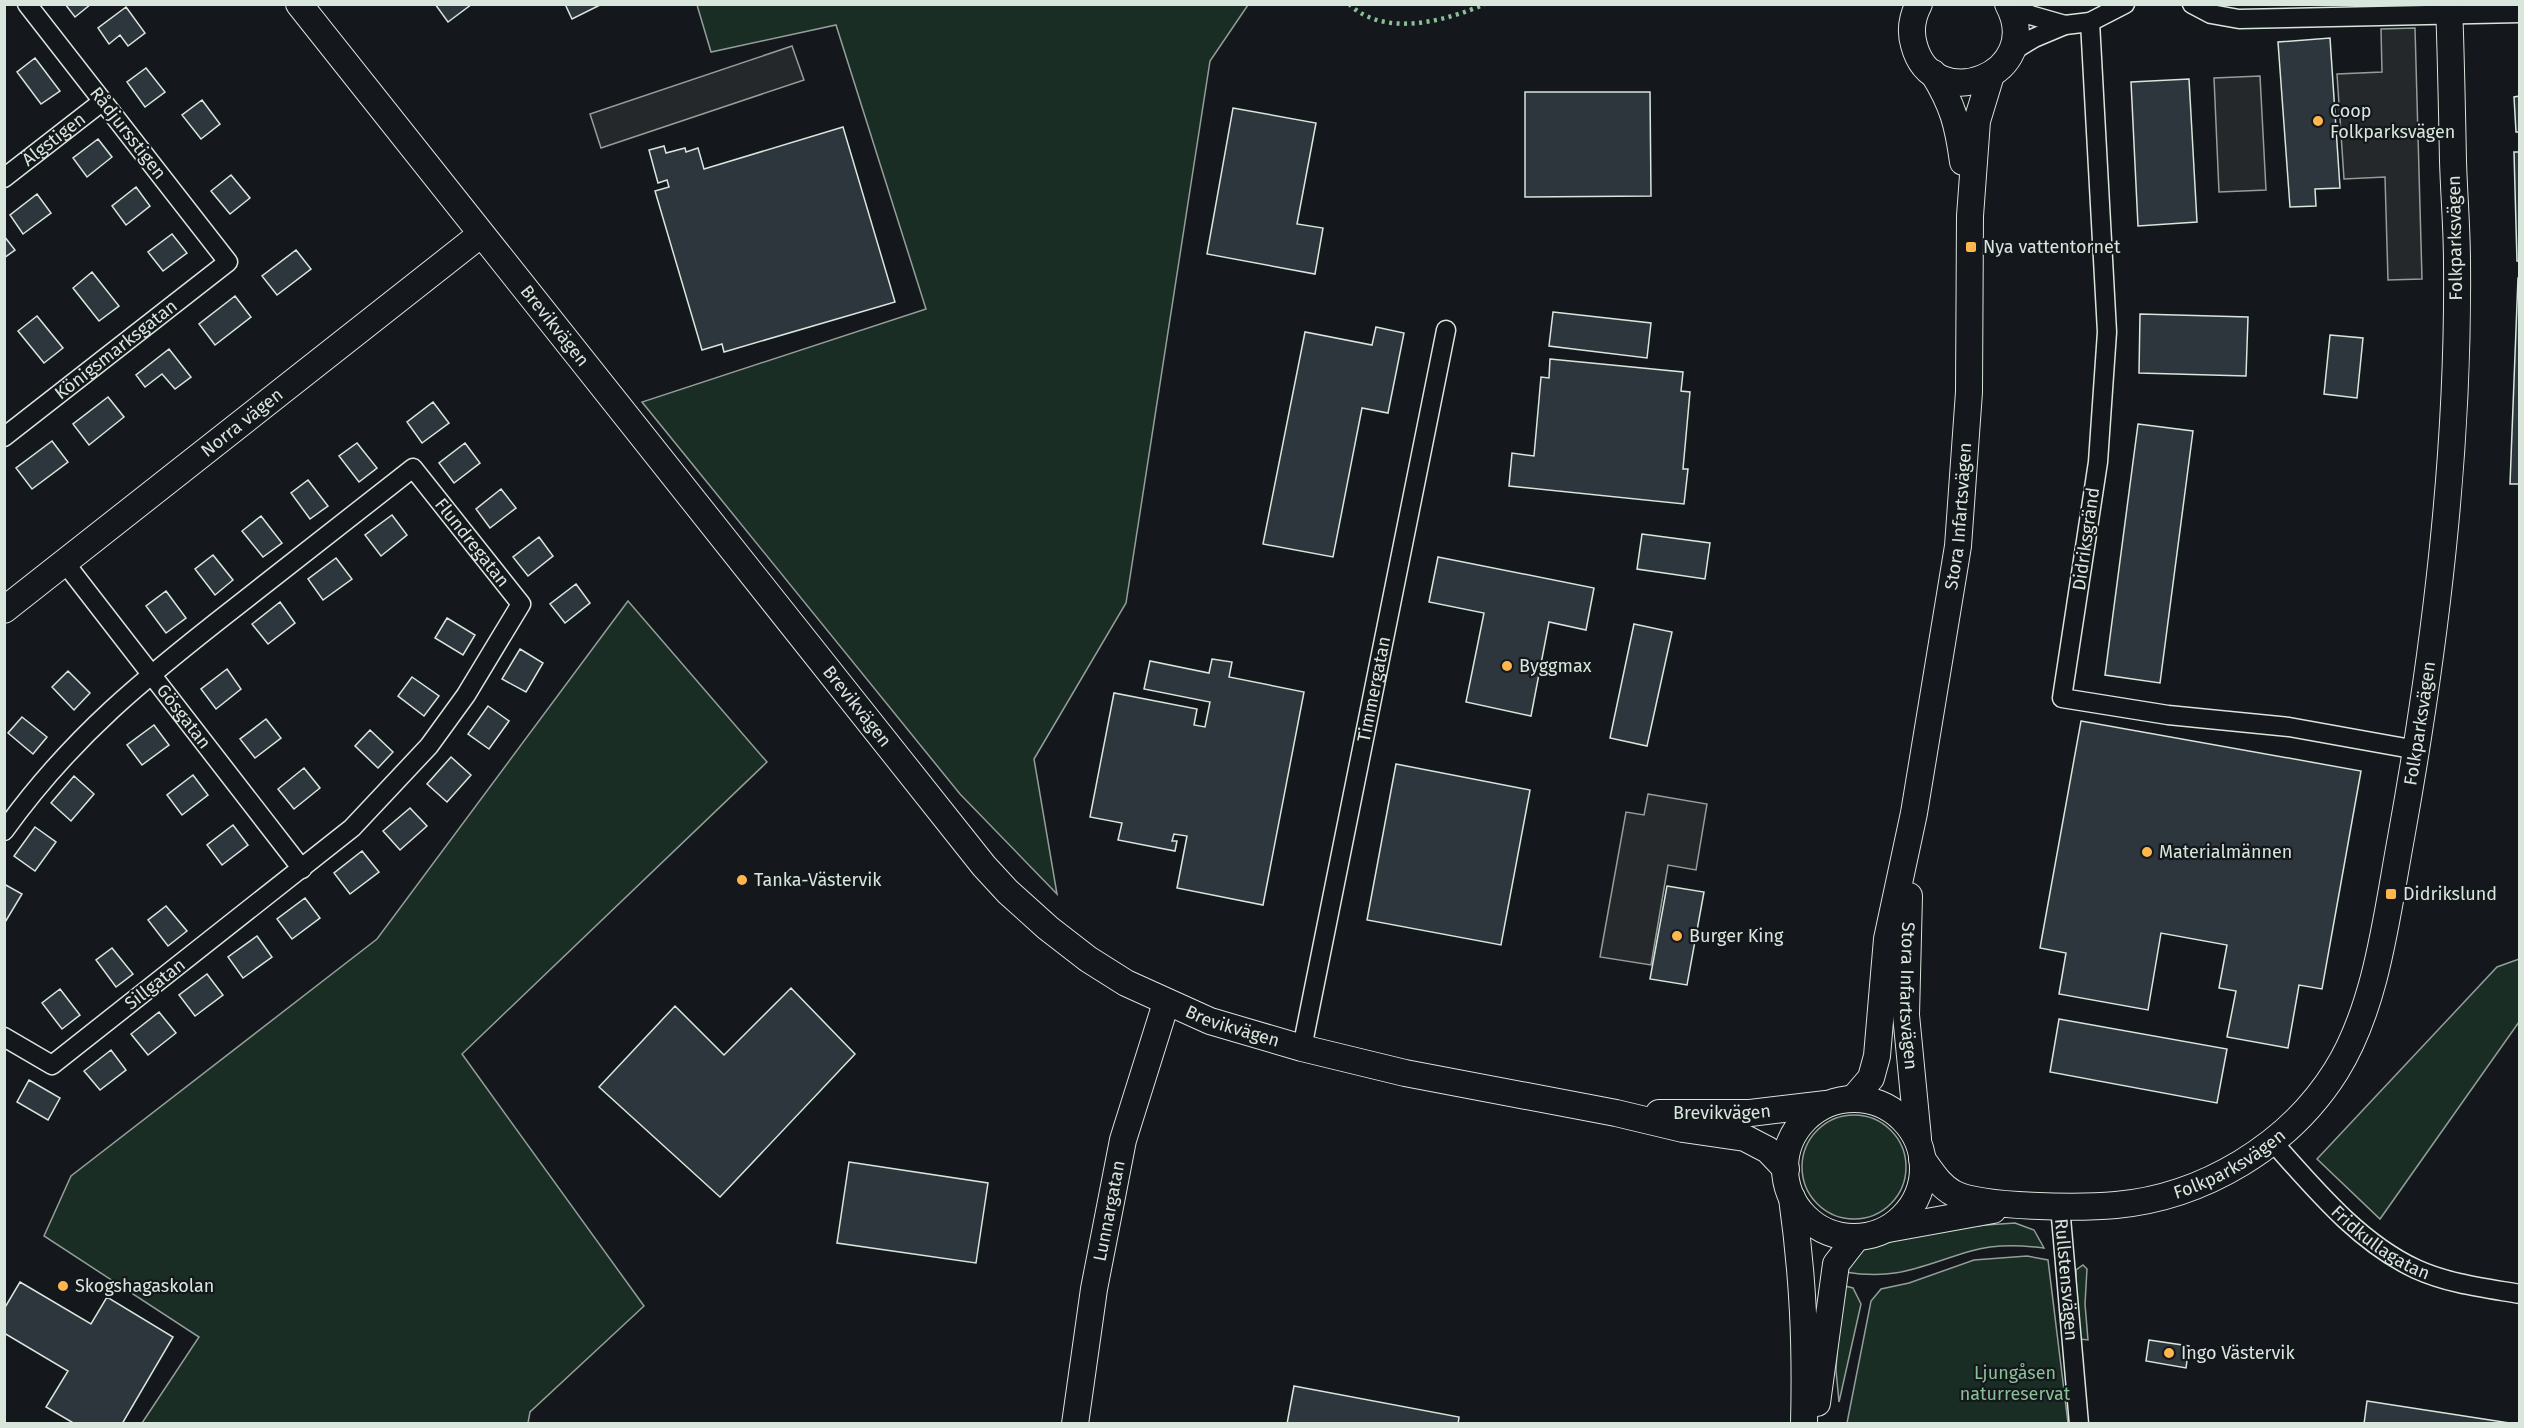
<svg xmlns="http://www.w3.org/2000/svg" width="2524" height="1428" font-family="'Fira Sans',sans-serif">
  <rect width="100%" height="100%" fill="#14181c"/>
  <path fill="#1a2d24" stroke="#939e99" stroke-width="1.5" d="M697,5H1248L1210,61L1126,603L1034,759L1057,894L960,794L642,402L926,309L836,25L711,52Z
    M628,601L767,762L462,1054L644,1306L530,1412L528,1423H142L199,1337L44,1236L71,1176L377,939Z
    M2519,959V1022L2380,1219L2317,1159L2497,967Z
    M1802 1167a52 52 0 1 1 104 0a52 52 0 1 1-104 0Z
    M2015,1223L2034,1230L2044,1248C2020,1245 1995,1244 1971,1251C1922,1265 1899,1281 1845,1272C1850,1266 1854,1258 1859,1253C1884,1232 1981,1225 2015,1223Z
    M2027,1256L2048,1260L2068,1423H1847L1871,1301L1881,1289L1909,1283L1974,1260Z
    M2083,1265L2087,1269L2085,1304L2088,1340L2080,1339L2076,1305V1270Z
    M1841,1285L1853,1288L1861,1304L1839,1402L1836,1370Z"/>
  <path fill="#24282b" stroke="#939e99" stroke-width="1.5" d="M2415,28L2422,279L2388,280L2385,177L2344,179L2337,74L2382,72L2381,29Z
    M792,46L804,80L601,148L590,114Z
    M2260,76L2266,190L2219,192L2214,78Z
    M1648,794L1707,804L1696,870L1668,865L1651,965L1600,957L1626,812L1644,815Z"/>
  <path fill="#2c363c" stroke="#d8e6dc" stroke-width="1.5" d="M65,4H91L75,17Z
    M435,4H472L448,22Z
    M565,4H602L572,19Z
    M126,7L145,33L128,46L120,35L109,44L98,28Z
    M2330,38L2340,188L2315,189L2316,206L2290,207L2278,42Z
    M35,58L60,91L41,104L17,72Z
    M146,68L165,92L145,107L127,82Z
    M2189,79L2197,222L2138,226L2131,82Z
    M1525,92H1650L1651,196L1525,197Z
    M2520,96V132H2516L2514,97Z
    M202,100L220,124L201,139L182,115Z
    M1233,108L1316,123L1297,224L1323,228L1315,274L1207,254Z
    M843,127L895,302L724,352L722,344L702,350L655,191L669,187L667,180L658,183L649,150L664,146L666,153L685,148L686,152L698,148L704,169Z
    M98,139L112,157L87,177L73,158Z
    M2514,152H2520V261H2517Z
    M231,175L250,198L230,214L211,191Z
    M136,187L150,206L126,225L112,206Z
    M37,194L51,213L23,234L10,215Z
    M172,234L187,253L163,271L148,252Z
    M4,236L15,250L4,258Z
    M296,250L311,269L277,295L262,276Z
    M92,272L119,306L99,321L73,288Z
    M2518,278H2520V484H2510Z
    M235,296L251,317L215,345L199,324Z
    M1553,312L1651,323L1647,358L1549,346Z
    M2140,314L2248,317L2246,376L2139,373Z
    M37,316L63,348L44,363L18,331Z
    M1376,327L1404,333L1388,413L1362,408L1333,557L1263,544L1305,332L1372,345Z
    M2330,335L2363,338L2357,398L2324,394Z
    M169,349L191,377L175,389L162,374L145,387L136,375Z
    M1550,359L1683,372L1681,391L1690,392L1683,469H1688L1684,504L1509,486L1512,453L1534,456L1541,377L1549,378Z
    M108,397L124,417L89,445L73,424Z
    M433,402L449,423L422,443L407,422Z
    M2138,424L2193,431L2160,683L2105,675Z
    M52,441L68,462L32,489L16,468Z
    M357,443L377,468L359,482L339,456Z
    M465,443L480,463L454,483L439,463Z
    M308,480L328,506L310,519L291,493Z
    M501,489L516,508L490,528L476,509Z
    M392,515L407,535L381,556L365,535Z
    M261,516L282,543L263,557L242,531Z
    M1642,534L1710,543L1705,579L1637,569Z
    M539,537L553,556L528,576L513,557Z
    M213,555L233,580L215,595L195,569Z
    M1438,557L1594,588L1586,630L1549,622L1531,716L1466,702L1484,613L1429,602Z
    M336,558L352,579L323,600L308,579Z
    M576,584L590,603L565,623L550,604Z
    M166,591L186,618L166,633L146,606Z
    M280,602L295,623L268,644L252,624Z
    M447,618L475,635L463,655L435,638Z
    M1634,624L1672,632L1647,746L1610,738Z
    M520,649L543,663L526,692L502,679Z
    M1212,659L1232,662L1229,677L1304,692L1263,905L1177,888L1187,836L1174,834L1172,841H1177L1175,851L1118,840L1122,823L1090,817L1114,693L1197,709L1194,725L1205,727L1210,702L1144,689L1150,661L1209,673Z
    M227,669L241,689L216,709L201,689Z
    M68,671L90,693L74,710L52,687Z
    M412,677L439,696L424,716L398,696Z
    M488,706L509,721L489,749L468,734Z
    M22,717L47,737L33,754L8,733Z
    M266,719L281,738L255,758L240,739Z
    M2081,721L2361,771L2322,989L2299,985L2288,1048L2227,1037L2236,991L2219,988L2227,945L2161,933L2148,1010L2059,994L2066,953L2040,948Z
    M154,725L169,745L142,765L127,745Z
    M370,730L393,752L378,768L355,746Z
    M451,757L471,775L447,802L427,784Z
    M1396,764L1530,790L1501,945L1367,920Z
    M304,768L320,788L294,809L278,789Z
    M193,775L208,795L182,815L167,795Z
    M74,776L94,794L71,821L51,803Z
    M410,808L427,826L400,850L383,831Z
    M233,825L248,845L222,865L207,845Z
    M35,827L56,842L35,871L14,856Z
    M362,851L379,872L350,894L334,873Z
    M4,884L22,894L4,924Z
    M1667,886L1704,892L1687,985L1650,979Z
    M305,898L320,918L292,939L277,919Z
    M166,906L187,931L168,946L148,920Z
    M257,936L272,957L243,978L228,957Z
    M112,948L133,974L116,987L96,960Z
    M207,974L223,995L195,1016L179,995Z
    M791,988L855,1054L720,1197L599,1087L675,1006L724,1055Z
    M60,989L80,1015L62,1029L42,1003Z
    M159,1012L176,1033L148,1055L131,1034Z
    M2059,1019L2227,1049L2217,1103L2050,1072Z
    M111,1050L126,1070L100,1090L84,1071Z
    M29,1080L60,1098L48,1120L17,1102Z
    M849,1162L988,1183L976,1263L837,1243Z
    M20,1282L91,1324L107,1297L173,1337L122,1424H75L46,1407L68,1371L4,1333V1309Z
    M2149,1340L2189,1346L2186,1368L2146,1361Z
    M1294,1386L1459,1417L1458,1424H1287Z
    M2367,1401L2516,1424H2364Z"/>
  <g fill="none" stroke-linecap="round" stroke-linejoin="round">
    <defs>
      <g id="street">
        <path d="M2013,4L2030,15L2065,25"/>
        <path d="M2192,4L2211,14L2239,19L2520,13"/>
        <path d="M2090,22L2107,332L2098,462L2062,698L2168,715L2289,727L2417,750"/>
        <path d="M2011,52L2034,38L2065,25L2090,22L2125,4"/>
        <path id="s1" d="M4,178L103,101"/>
        <path id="s2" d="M4,437L228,262L27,4"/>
        <path id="s3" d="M65,563L302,869"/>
        <path id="s4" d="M4,831C72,736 146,677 237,606C295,560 354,514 413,468L521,604L466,695L429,746L352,828L52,1065L4,1037"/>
        <path id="s5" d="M1302,1048L1446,330"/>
        <path id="s6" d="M2272,1141C2314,1188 2358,1242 2416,1269C2449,1284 2485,1288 2520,1294"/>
        <path id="s7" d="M2060,1206L2079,1424"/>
      </g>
      <g id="secondary">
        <path id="s8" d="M299,4L984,866L1008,892L1048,928L1088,959L1126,983L1210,1021L1302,1048L1405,1073L1616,1113L1683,1129L1745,1138L1768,1150L1786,1169"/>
        <path d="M1919,4C1912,17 1910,31 1914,45C1933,117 2046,75 2008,4"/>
        <path d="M1933,73C1953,105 1958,125 1963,162"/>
        <path id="s9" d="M4,610L480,235"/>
        <path id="s10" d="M1909,896L1906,1015L1918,1138"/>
        <path id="s11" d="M1853,1099L1871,1078L1877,1056L1887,939L1914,813L1958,546L1969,392L1970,216L1977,121L1991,75"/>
        <circle cx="1854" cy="1168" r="69"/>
        <path id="s12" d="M1659,1113H1750L1826,1104"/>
        <path id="s13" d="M1922,1159C1932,1172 1939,1185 1953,1193C1981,1208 2082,1208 2116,1205C2203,1197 2289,1146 2336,1071C2377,1006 2387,913 2401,838C2435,649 2459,455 2457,263C2457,229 2454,195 2453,161C2452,109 2451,57 2449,4"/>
        <path d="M1792,1198C1803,1277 1806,1344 1804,1424"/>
        <path d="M1888,1229L1993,1210"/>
        <path d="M1817,1403L1836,1264L1857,1237"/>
        <path id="s14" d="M1075,1424L1094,1289L1123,1140L1166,1003"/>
      </g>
    </defs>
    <use href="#street" stroke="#d8e6dc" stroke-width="21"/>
    <use href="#secondary" stroke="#d8e6dc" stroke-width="28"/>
    <use href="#street" stroke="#14181c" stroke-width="18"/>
    <use href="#secondary" stroke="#14181c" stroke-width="26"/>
    <path stroke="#8ac095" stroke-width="4.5" stroke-dasharray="3 4.5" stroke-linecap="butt" d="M1349,4C1384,38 1446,21 1485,4"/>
  </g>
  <g fill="#ffb74d" stroke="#14181c" stroke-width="2">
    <circle cx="2318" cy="121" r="6"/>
    <rect x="1965" y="241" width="12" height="12" rx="3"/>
    <circle cx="1507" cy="666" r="6"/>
    <circle cx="2147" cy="852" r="6"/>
    <circle cx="742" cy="880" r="6"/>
    <rect x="2385" y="888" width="12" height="12" rx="3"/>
    <circle cx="1677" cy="936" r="6"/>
    <circle cx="63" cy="1286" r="6"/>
    <circle cx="2169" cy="1353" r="6"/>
  </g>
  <g text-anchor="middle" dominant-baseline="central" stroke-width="4.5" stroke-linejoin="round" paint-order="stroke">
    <g font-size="18" fill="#d8e6dc" stroke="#14181c" text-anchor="start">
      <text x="2330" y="111">Coop<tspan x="2330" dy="21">Folkparksvägen</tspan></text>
      <text x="1983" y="247">Nya vattentornet</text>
      <text x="1519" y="666">Byggmax</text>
      <text x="2159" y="852">Materialmännen</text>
      <text x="754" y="880">Tanka-Västervik</text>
      <text x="2403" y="894">Didrikslund</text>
      <text x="1689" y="936">Burger King</text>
      <text x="75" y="1286">Skogshagaskolan</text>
      <text x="2181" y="1353">Ingo Västervik</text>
    </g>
    <g font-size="18" fill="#d8e6dc" stroke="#14181c">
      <text transform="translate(128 133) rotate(52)">Rådjursstigen</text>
      <text stroke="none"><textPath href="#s1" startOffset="63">Älgstigen</textPath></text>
      <text transform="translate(2455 238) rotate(-91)">Folkparksvägen</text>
      <text stroke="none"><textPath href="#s8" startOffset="411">Brevikvägen</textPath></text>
      <text stroke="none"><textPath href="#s2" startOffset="142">Königsmarksgatan</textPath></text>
      <text stroke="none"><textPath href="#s9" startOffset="303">Norra vägen</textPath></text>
      <text stroke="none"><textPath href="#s11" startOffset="597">Stora Infartsvägen</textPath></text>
      <text transform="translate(2086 539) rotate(-82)">Didriksgränd</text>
      <text stroke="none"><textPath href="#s4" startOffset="644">Flundregatan</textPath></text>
      <text stroke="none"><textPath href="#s5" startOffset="366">Timmergatan</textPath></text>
      <text stroke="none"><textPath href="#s8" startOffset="897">Brevikvägen</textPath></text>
      <text stroke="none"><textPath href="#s3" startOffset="194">Gösgatan</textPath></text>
      <text stroke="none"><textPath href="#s13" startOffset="837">Folkparksvägen</textPath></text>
      <text transform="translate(155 984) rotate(-38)">Sillgatan</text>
      <text stroke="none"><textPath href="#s10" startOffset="100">Stora Infartsvägen</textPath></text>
      <text stroke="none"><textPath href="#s8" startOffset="1401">Brevikvägen</textPath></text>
      <text stroke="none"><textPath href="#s12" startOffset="63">Brevikvägen</textPath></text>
      <text stroke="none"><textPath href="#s13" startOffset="333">Folkparksvägen</textPath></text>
      <text stroke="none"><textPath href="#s14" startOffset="216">Lunnargatan</textPath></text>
      <text stroke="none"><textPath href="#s6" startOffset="150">Fridkullagatan</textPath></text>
      <text stroke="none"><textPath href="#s7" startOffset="74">Rullstensvägen</textPath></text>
    </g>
    <g font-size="18" fill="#8ac095" stroke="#14181c">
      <text x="2015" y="1373">Ljungåsen<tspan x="2015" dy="21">naturreservat</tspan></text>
    </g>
  </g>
  <rect width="2524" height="1428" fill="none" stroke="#d8e6dc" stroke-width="12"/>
</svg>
